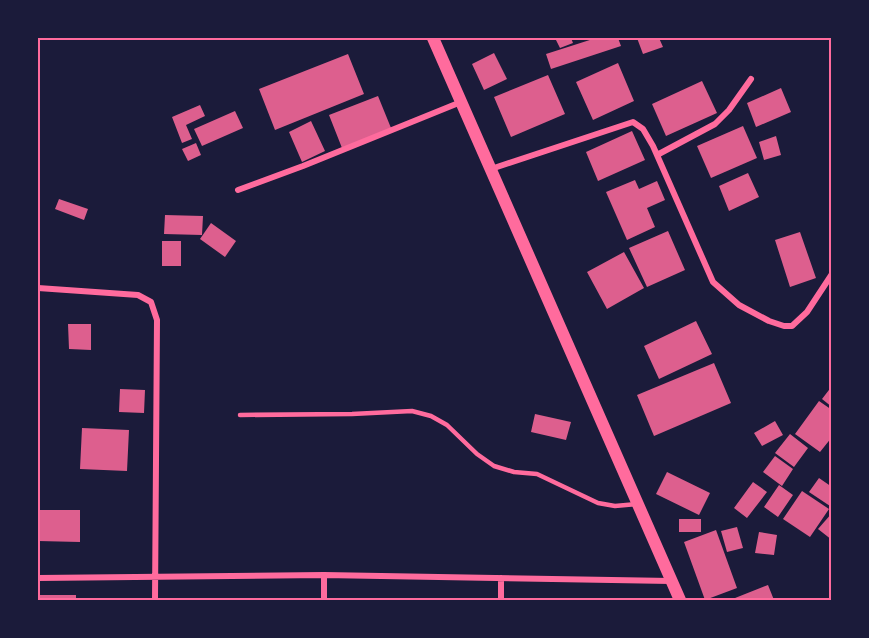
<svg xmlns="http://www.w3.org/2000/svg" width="869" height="638" font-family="Signika,sans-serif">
  <rect width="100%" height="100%" fill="#1b1b3a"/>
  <path fill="#dd5f8e" d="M555,38H571L573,43L560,48Z
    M596,38H618L621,46L551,69L546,54Z
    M637,38H659L663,47L643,54Z
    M494,53L507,79L484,90L472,64Z
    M348,54L364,94L275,130L259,89Z
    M618,63L634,101L593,120L576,82Z
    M548,75L565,114L511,137L494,97Z
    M702,81L717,113L666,136L652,104Z
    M781,88L791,112L756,127L747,103Z
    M378,96L391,128L342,148L329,115Z
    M200,105L205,116L186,125L192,139L182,143L172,117Z
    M235,111L243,128L202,146L194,129Z
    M311,121L325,151L302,162L289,132Z
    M743,126L757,158L711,178L697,146Z
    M632,131L645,160L598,181L586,152Z
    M776,136L781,155L764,160L759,142Z
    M196,143L201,155L188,161L182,149Z
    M748,173L759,197L729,211L719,186Z
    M635,180L639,189L657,181L665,200L647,208L655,227L627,240L606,192Z
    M59,199L88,209L84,220L55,209Z
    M165,215L203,216L202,235L164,234Z
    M211,223L236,241L225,257L200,239Z
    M668,231L685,270L647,287L629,248Z
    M800,232L816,278L790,287L775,240Z
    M162,241H181V266H162Z
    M624,252L644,288L607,309L587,272Z
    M696,321L712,354L659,379L644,346Z
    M68,324H91V350L69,349Z
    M714,363L731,403L654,436L637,395Z
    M832,386V407L822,399Z
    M120,389L145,390L144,413L119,412Z
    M819,401L832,410V437L820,452L795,434Z
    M535,414L571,422L566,440L531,432Z
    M775,421L783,435L762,446L754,433Z
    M82,428L129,430L127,471L80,469Z
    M790,434L808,448L794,467L775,453Z
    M775,456L793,469L782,486L763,472Z
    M667,472L710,493L699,515L656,494Z
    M819,478L832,487V503L830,506L809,492Z
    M753,482L767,492L747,518L734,508Z
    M779,485L793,495L778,517L764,507Z
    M802,491L829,509L810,537L783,519Z
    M38,510H80V542L38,541Z
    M832,513V540L818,529Z
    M679,519H701V532H679Z
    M737,527L743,548L727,552L721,531Z
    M716,530L737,588L705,600L684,542Z
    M759,532L777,535L774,555L755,553Z
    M768,585L774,600H730Z
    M38,595H76V600H38Z"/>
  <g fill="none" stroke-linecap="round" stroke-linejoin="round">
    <path stroke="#ff6b9d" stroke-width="4.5" d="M240,415L352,414L412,411L431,416L447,425L477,454L494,466L514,472L537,474L598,503L615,506L637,504"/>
    <path stroke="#ff6b9d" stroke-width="6" d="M657,155L715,124L729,110L751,79
      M491,169L633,122L643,129L653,146L713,282L739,305L769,321L784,326H792L807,312L832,274
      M238,190L303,166L461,102
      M38,288L138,295L151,302L157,320L155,600
      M324,575V600
      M38,578L324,575L671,581
      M501,600V578"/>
    <path stroke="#ff6b9d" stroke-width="12" d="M433,38L680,600"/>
  </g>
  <rect width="869" height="638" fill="none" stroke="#1b1b3a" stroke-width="78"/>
  <rect x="39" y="39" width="791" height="560" fill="none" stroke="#ff6b9d" stroke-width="2"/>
</svg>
